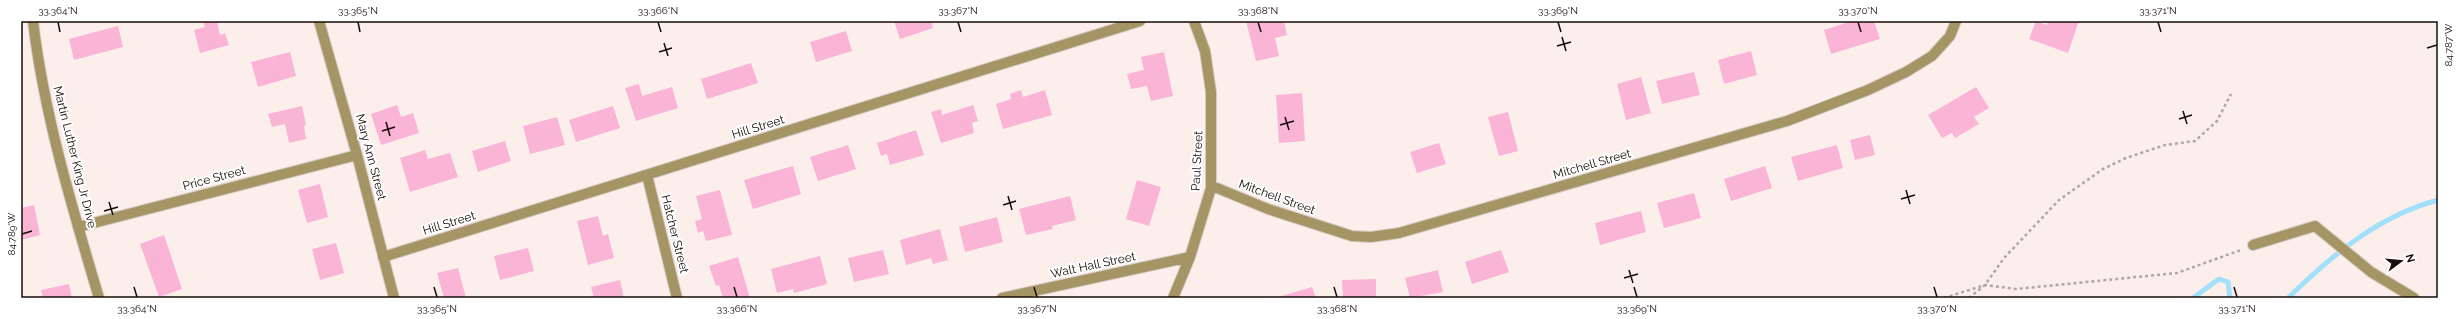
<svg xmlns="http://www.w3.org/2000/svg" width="2459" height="319" font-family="Raleway,sans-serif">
  <rect width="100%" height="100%" fill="#fcefeb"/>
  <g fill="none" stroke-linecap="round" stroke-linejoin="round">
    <path stroke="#a1dffb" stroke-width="5" d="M2193,298L2219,279L2228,282L2230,298
      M2288,298C2331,256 2378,216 2438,200"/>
  </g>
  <path fill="#fab4d6" d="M203,21H217L220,35L225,33L229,45L200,53L194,30L205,27Z
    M894,21H931L933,28L900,39Z
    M1246,21H1284L1287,35L1275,38L1279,56L1256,61Z
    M1852,21H1874L1880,39L1831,54L1824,30Z
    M2036,21L2047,25L2048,21H2079L2068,53L2029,39Z
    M118,26L123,47L74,60L69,39Z
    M846,31L852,51L816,62L810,42Z
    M1751,51L1757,75L1724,84L1718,60Z
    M290,52L296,76L258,87L251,62Z
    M1164,52L1173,96L1151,101L1147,86L1131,89L1127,74L1144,70L1141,57Z
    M751,63L758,83L707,99L701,79Z
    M1694,72L1700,95L1662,104L1656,81Z
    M1641,77L1651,113L1626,120L1617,84Z
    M639,84L642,96L672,87L678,108L636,121L625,88Z
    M1976,87L1989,108L1974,117L1979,124L1955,138L1952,133L1942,138L1928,115Z
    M1021,90L1023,97L1045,90L1052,115L1003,129L996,104L1011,99L1010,94Z
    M1302,93L1305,141L1279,143L1276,95Z
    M397,105L401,117L413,113L419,133L381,145L371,114Z
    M973,105L978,121L972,123L974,133L941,143L931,112L941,109L942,115Z
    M302,106L306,125L304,126L306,139L289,143L285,124L272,127L268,114Z
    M613,106L620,128L576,142L569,120Z
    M1508,112L1518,151L1499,156L1488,117Z
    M557,117L565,145L530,154L523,126Z
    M916,130L924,155L890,165L887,154L881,156L877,143Z
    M1870,135L1875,155L1855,160L1850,140Z
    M505,141L511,161L478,172L472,151Z
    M1439,143L1446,164L1417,173L1410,152Z
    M848,145L856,169L818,181L810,157Z
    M1837,145L1843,168L1798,181L1791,157Z
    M425,150L428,159L450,153L458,177L410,192L400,158Z
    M793,166L801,194L753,209L744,180Z
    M1765,166L1772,188L1731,201L1724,179Z
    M1137,180L1161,187L1149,226L1126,219Z
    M320,184L328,217L307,223L298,190Z
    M720,190L732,235L706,241L703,231L698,233L695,221L702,219L696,196Z
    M1694,193L1701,218L1664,228L1657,203Z
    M1070,196L1076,220L1052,226L1053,229L1026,235L1019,209Z
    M34,205L40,235L21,240V208Z
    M1641,211L1646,232L1600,245L1595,223Z
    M598,216L603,236L608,234L614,258L588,265L577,221Z
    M997,217L1003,242L965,252L959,227Z
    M940,229L948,260L933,264L931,258L906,265L900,240Z
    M164,235L182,289L159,297L140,244Z
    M336,243L344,273L320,280L312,249Z
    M528,248L534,271L500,280L494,256Z
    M883,250L889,274L854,282L848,258Z
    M1501,250L1509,272L1472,284L1465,262Z
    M820,256L827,284L794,293L793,289L777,293L771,269Z
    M738,257L750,298H723L719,285L716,286L709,266Z
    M458,268L466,298H444L437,273Z
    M1438,270L1443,292L1410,298L1405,278Z
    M1376,279V298H1343L1342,280Z
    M620,280L624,298H594L591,287Z
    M69,284L72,298H43L41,290Z
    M1312,287L1316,298H1275Z"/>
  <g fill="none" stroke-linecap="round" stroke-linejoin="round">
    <defs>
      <path id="minor" d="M33,21C44,115 72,207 99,298
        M319,21L357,155L394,298
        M647,175L677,298
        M1211,188H1217L1268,209L1352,236L1371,237L1399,233L1787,121L1868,90L1906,72L1932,56L1950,36L1956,21
        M78,227L357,155
        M2253,245L2315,226L2371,272L2414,298
        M383,257L1140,21
        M1002,298L1190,257
        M1173,298L1190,257L1211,188V92L1205,51L1194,21"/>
    </defs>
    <use href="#minor" stroke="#d7cbc7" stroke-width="12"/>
    <path stroke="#b2a6a2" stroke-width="2.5" stroke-dasharray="3 3" stroke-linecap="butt" d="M1944,298L1985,285L2016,289L2177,273L2241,250
      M1969,298L1985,285L2004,258L2059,200L2103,169L2126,158L2165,145L2195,141L2217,121L2231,94"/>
    <use href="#minor" stroke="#a69564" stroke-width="10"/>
  </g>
  <path fill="none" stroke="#160c09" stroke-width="1.5" d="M58,22L60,32M358,22L360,32M658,22L661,32M958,22L961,32M1258,22L1261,32M1558,22L1561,32M1858,22L1861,32M2158,22L2161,32M1562,37L1566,51M664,43L668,56M1557,46L1571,42M2427,48L2437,45M659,52L672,48M2183,111L2187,124M1285,117L1289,130M2179,119L2192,115M386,122L390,136M1280,125L1294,121M382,131L395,127M1906,190L1910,204M1008,196L1012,210M1901,199L1915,195M109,202L113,215M1003,205L1016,201M104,211L118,207M22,234L32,231M1629,270L1633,283M1624,278L1638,274M134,287L137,297M434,287L437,297M734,287L737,297M1034,287L1037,297M1334,287L1337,297M1634,287L1637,297M1934,287L1937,297M2234,287L2237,297"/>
  <g text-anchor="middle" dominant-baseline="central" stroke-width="4" stroke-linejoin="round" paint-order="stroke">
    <g font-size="12" fill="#160c09" stroke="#fff">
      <text transform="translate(758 127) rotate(-17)">Hill Street</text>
      <text transform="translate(75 157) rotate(76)">Martin Luther King Jr Drive</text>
      <text transform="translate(371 157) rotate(75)">Mary Ann Street</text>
      <text transform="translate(1197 161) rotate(-87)">Paul Street</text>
      <text transform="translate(1592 164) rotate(-16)">Mitchell Street</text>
      <text transform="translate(214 178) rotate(-15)">Price Street</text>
      <text transform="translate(1277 197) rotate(20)">Mitchell Street</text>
      <text transform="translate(449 223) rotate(-17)">Hill Street</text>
      <text transform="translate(675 234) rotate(76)">Hatcher Street</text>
      <text transform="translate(1093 265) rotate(-12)">Walt Hall Street</text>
    </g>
  </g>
  <rect width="2459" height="319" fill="none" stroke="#ffffff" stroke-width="44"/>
  <g transform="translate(2401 261) rotate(74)" stroke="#ffffff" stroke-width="3" paint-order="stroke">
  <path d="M0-3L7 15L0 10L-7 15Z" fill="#160c09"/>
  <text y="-6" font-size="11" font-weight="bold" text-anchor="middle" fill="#160c09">N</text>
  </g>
  <rect x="22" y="22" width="2415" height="275" fill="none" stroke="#160c09" stroke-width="1.5"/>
  <g font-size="10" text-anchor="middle" fill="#160c09">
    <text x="58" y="14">33.364°N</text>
    <text x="358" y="14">33.365°N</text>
    <text x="658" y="14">33.366°N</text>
    <text x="958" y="14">33.367°N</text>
    <text x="1258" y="14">33.368°N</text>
    <text x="1558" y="14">33.369°N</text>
    <text x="1858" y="14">33.370°N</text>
    <text x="2158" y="14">33.371°N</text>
    <text transform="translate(2448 45) rotate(-90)" y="4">84.787°W</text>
    <text transform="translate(11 234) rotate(-90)" y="4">84.789°W</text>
    <text x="137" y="312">33.364°N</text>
    <text x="437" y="312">33.365°N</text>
    <text x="737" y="312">33.366°N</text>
    <text x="1037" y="312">33.367°N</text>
    <text x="1337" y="312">33.368°N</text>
    <text x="1637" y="312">33.369°N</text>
    <text x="1937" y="312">33.370°N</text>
    <text x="2237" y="312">33.371°N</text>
  </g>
</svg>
